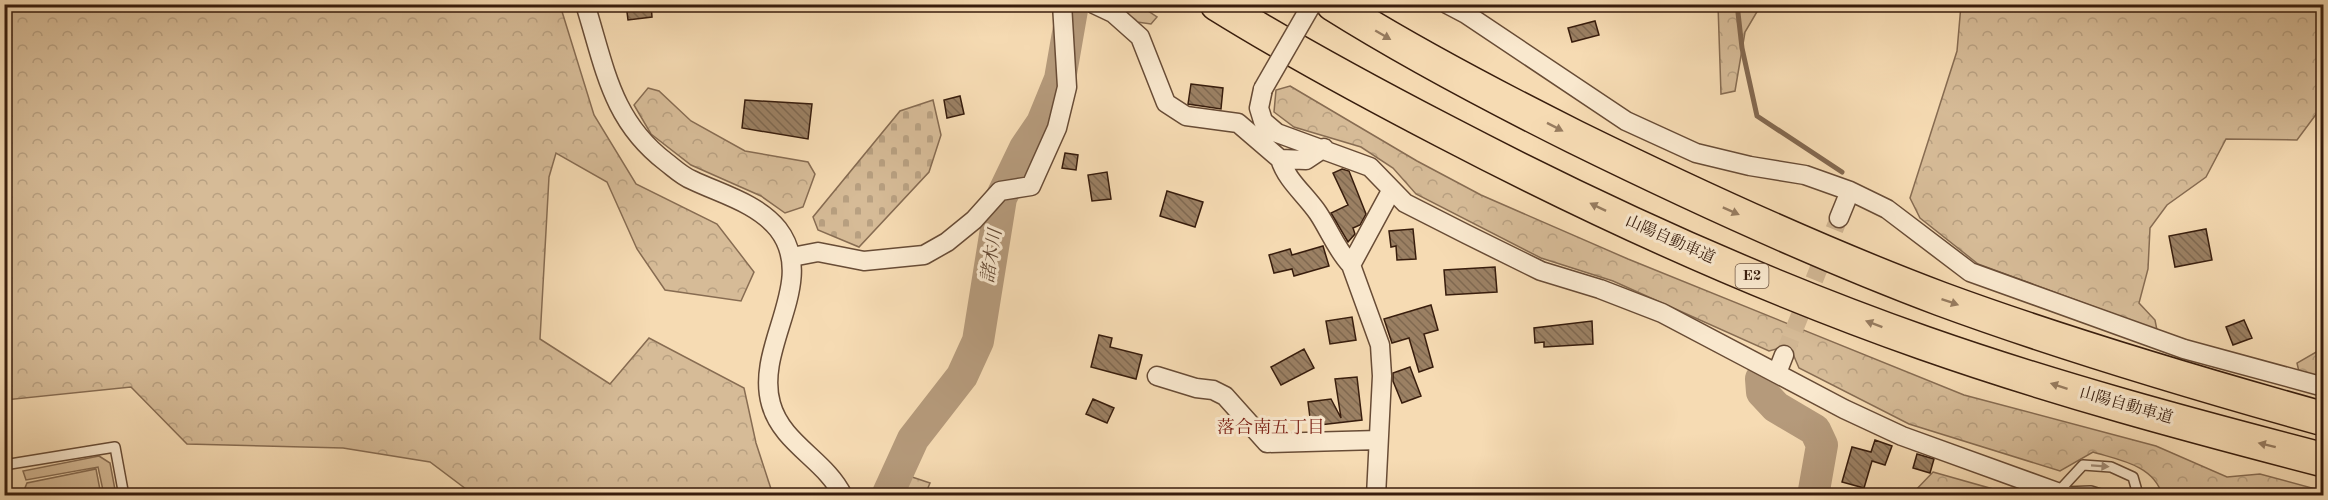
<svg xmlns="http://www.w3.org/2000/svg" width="2328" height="500" font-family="'Old Standard TT','Noto Serif JP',serif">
  <defs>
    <pattern id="forest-crowns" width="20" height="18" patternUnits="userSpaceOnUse" patternTransform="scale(1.5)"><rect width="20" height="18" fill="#d6bb97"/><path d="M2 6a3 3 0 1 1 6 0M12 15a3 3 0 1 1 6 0" fill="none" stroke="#b8a081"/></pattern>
    <pattern id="cemetery-stones" width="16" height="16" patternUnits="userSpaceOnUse" patternTransform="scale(1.5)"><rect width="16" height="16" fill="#d6bb97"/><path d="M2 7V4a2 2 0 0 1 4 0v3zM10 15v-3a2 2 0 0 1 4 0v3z" fill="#b8a081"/></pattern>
    <pattern id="building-back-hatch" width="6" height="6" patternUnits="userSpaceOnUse" patternTransform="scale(1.5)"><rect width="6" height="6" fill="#9b8063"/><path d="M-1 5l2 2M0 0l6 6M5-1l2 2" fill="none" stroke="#7f6850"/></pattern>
  </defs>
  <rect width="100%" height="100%" fill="#f6dbb3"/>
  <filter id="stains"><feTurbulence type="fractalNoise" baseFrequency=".00333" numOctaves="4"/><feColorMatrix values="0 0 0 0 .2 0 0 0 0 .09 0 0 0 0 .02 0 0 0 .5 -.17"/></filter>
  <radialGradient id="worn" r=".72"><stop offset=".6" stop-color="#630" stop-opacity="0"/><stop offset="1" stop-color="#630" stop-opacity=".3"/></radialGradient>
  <path fill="#d6bb97" stroke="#876c52" stroke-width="1.5" d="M99,456L110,463L116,495H104L98,467L26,480L23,471Z
    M96,469L101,495H22L27,483Z"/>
  <path fill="url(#forest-crowns)" stroke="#876c52" stroke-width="1.5" d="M4,5H560L594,115L636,184L717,224L754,272L741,301L665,290L637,249L607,182L556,153L549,177L540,339L610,384L649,338L744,388L756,443L773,495H474L430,462L343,448L187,444L131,387L5,400Z
    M1114,5H1139L1157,17L1151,24L1137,22Z
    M1718,5H1761L1745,32L1735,91L1721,94Z
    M1961,5H2323V105L2297,140L2226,139L2206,177L2167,205L2150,228L2148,269L2139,303L2155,320L2157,330L1978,264L1920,218L1910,198L1957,51Z
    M1290,86L1417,161L1481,195L1628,259L1964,395L2156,446L2227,477L2260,474L2323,491V495H2162C2154,465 2119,460 2093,452L2060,471L1909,424L1799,368L1793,354L1780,348L1769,351L1613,281L1541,258L1416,194L1393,168L1361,147L1294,127L1274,112L1276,90Z
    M648,88L659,91L691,121L745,151L808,162L815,174L803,207L785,213L761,196L691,165L651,134L634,105Z
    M2323,348V378L2299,372L2297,363Z
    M1933,472L1993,489L1997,495H1911Z
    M906,475L930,483L925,495H881Z"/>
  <path fill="url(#cemetery-stones)" stroke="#876c52" stroke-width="1.5" d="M933,100L941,135L929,172L859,247L818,230L813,217L900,111Z"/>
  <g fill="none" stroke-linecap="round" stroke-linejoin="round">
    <path stroke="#83684f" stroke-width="5" d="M1737,4L1742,48L1757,116L1842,172"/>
    <path stroke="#b59a7b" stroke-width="32" d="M1761,379L1762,392L1776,407L1815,430L1822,445L1813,496
      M887,496L913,439L962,376L978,341L1001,198L1025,148L1042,123L1060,79L1073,4"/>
  </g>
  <path fill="url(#building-back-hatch)" stroke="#381d0d" stroke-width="1.5" d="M626,4H651L652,17L628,20Z
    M1595,21L1599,35L1572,42L1568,28Z
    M1191,84L1223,88L1221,109L1188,104Z
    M960,96L964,114L947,118L944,100Z
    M745,100L812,104L808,139L742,128Z
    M1065,153L1078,155L1076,170L1062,168Z
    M1342,169L1349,171L1366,214L1360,225L1353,228L1355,234L1348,242L1331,213L1348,205L1333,173Z
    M1107,172L1111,199L1092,201L1088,175Z
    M1167,191L1203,202L1195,227L1160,216Z
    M1413,229L1416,259L1397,260L1396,246L1391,247L1389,231Z
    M2206,229L2212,260L2175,267L2169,236Z
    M1323,246L1329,266L1294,276L1292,269L1274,273L1269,255L1290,249L1292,255Z
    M1495,267L1497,292L1446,295L1444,270Z
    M1431,305L1438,330L1424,334L1433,367L1419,372L1409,338L1392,343L1384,319Z
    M1352,317L1356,340L1330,344L1326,321Z
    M2244,320L2252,338L2233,345L2226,327Z
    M1592,321L1593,344L1544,347V342L1535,343L1534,328Z
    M1099,335L1112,338L1110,347L1142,355L1136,379L1091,367Z
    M1304,349L1314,368L1281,385L1271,367Z
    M1410,367L1421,396L1402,403L1393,381V373Z
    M1357,377L1362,420L1311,426L1308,402L1331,399L1341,418L1335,379Z
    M1093,399L1114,408L1107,423L1086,414Z
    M1875,440L1892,446L1885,465L1872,461L1864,488L1842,482L1852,447L1871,452Z
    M1917,454L1934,459L1930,473L1913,468Z"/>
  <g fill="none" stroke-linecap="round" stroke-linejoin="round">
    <path stroke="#d0b592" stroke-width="18" stroke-dasharray="18 9" stroke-linecap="butt" d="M1784,355L1839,218"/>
    <defs>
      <path id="service" d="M4,465L115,447L124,496
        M2058,492L2083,465L2111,467L2133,477L2137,491L2135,496
        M2063,492L2091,491L2107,496"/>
      <path id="minor" d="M585,4C605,67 611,120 666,162C674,168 682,176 692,180C721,194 757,203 778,229C819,282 754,346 771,404C782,444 826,460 843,496
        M1094,4L1113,13L1140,37L1166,103L1186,116L1238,123L1280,159L1306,160L1324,148
        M1447,4L1466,14L1626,121L1696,153L1750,166L1805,175L1850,191L1887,209L1970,272L2184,349L2324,387
        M1263,89L1259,108L1263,121L1277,133L1370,167L1405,203L1466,234L1541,271L1600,289L1662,313L1844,409L1902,436L2068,496
        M1280,159C1287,181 1305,194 1318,213C1330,231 1336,249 1351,265
        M1839,218L1850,191
        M792,257L818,252L864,261L924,255L947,242L974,220L1000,191L1031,186L1057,128L1067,87L1062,4
        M1777,373L1784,355
        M1157,376L1196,388L1213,390L1225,396L1267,443L1378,440
        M1376,496L1382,376L1380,345L1351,265L1391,191"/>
      <path id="motorway" d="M1217,4C1291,50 1367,91 1444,131C1599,212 1759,285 1924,343C2055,389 2189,425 2324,460
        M1333,4C1411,53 1493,96 1575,137C1695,196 1816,252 1941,299C2066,345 2195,383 2324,419"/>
    </defs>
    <use href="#service" stroke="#684c36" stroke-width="12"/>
    <use href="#minor" stroke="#684c36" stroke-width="21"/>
    <use href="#motorway" stroke="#381d0d" stroke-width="36"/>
    <use href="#service" stroke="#f9e8ce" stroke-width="9"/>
    <use href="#minor" stroke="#f9e8ce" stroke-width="18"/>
    <use href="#motorway" stroke="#f6dbb3" stroke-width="33"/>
    <defs>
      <path id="minor-bridge" d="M1263,89L1312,4"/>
    </defs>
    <use href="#minor-bridge" stroke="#684c36" stroke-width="21" stroke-linecap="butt"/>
    <use href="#minor-bridge" stroke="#f9e8ce" stroke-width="18"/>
  </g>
  <defs><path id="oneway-solid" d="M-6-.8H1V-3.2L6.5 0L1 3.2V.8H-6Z" transform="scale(1.5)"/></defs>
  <g fill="#977c60">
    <use href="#oneway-solid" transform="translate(1383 35) rotate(30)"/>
    <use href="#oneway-solid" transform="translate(1555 127) rotate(27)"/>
    <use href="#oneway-solid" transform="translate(1598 207) rotate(-154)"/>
    <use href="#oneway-solid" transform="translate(1731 211) rotate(24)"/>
    <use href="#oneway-solid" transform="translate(1950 302) rotate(19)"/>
    <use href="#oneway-solid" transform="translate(1874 324) rotate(-159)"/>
    <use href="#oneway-solid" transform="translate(2059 386) rotate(-162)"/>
    <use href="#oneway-solid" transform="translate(2267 445) rotate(-166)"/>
  </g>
  <use fill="#a28d77" href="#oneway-solid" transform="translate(2100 466) rotate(4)"/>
  <g text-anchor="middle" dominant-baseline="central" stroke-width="6" stroke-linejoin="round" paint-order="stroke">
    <rect fill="#f9e8ce" stroke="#725a47" stroke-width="1.5" x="1735.5" y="264" width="33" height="24" rx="4.5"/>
    <g font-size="15" font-weight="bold" fill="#381d0d">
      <text x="1752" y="276">E2</text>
    </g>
    <g font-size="16" fill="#381d0d" stroke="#f9e8ce">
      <text transform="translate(1670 240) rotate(24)">山陽自動車道</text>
      <text transform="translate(2126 406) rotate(16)">山陽自動車道</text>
    </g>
    <g font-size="18" font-style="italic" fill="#644934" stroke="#f9e8ce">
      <text transform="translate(992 256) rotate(-81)">諸木川</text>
    </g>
    <g font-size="18" fill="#7a1f14" stroke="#f9e8ce">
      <text x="1271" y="428">落合南五丁目</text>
    </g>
  </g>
  <rect width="2328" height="500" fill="none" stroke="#f6dbb3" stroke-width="24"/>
  <rect x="6" y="6" width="2316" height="488" fill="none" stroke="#381d0d" stroke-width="3"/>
  <rect x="12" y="12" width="2304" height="476" fill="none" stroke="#381d0d" stroke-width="1.5"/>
  <rect width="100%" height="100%" filter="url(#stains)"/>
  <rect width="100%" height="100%" fill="url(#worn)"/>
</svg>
